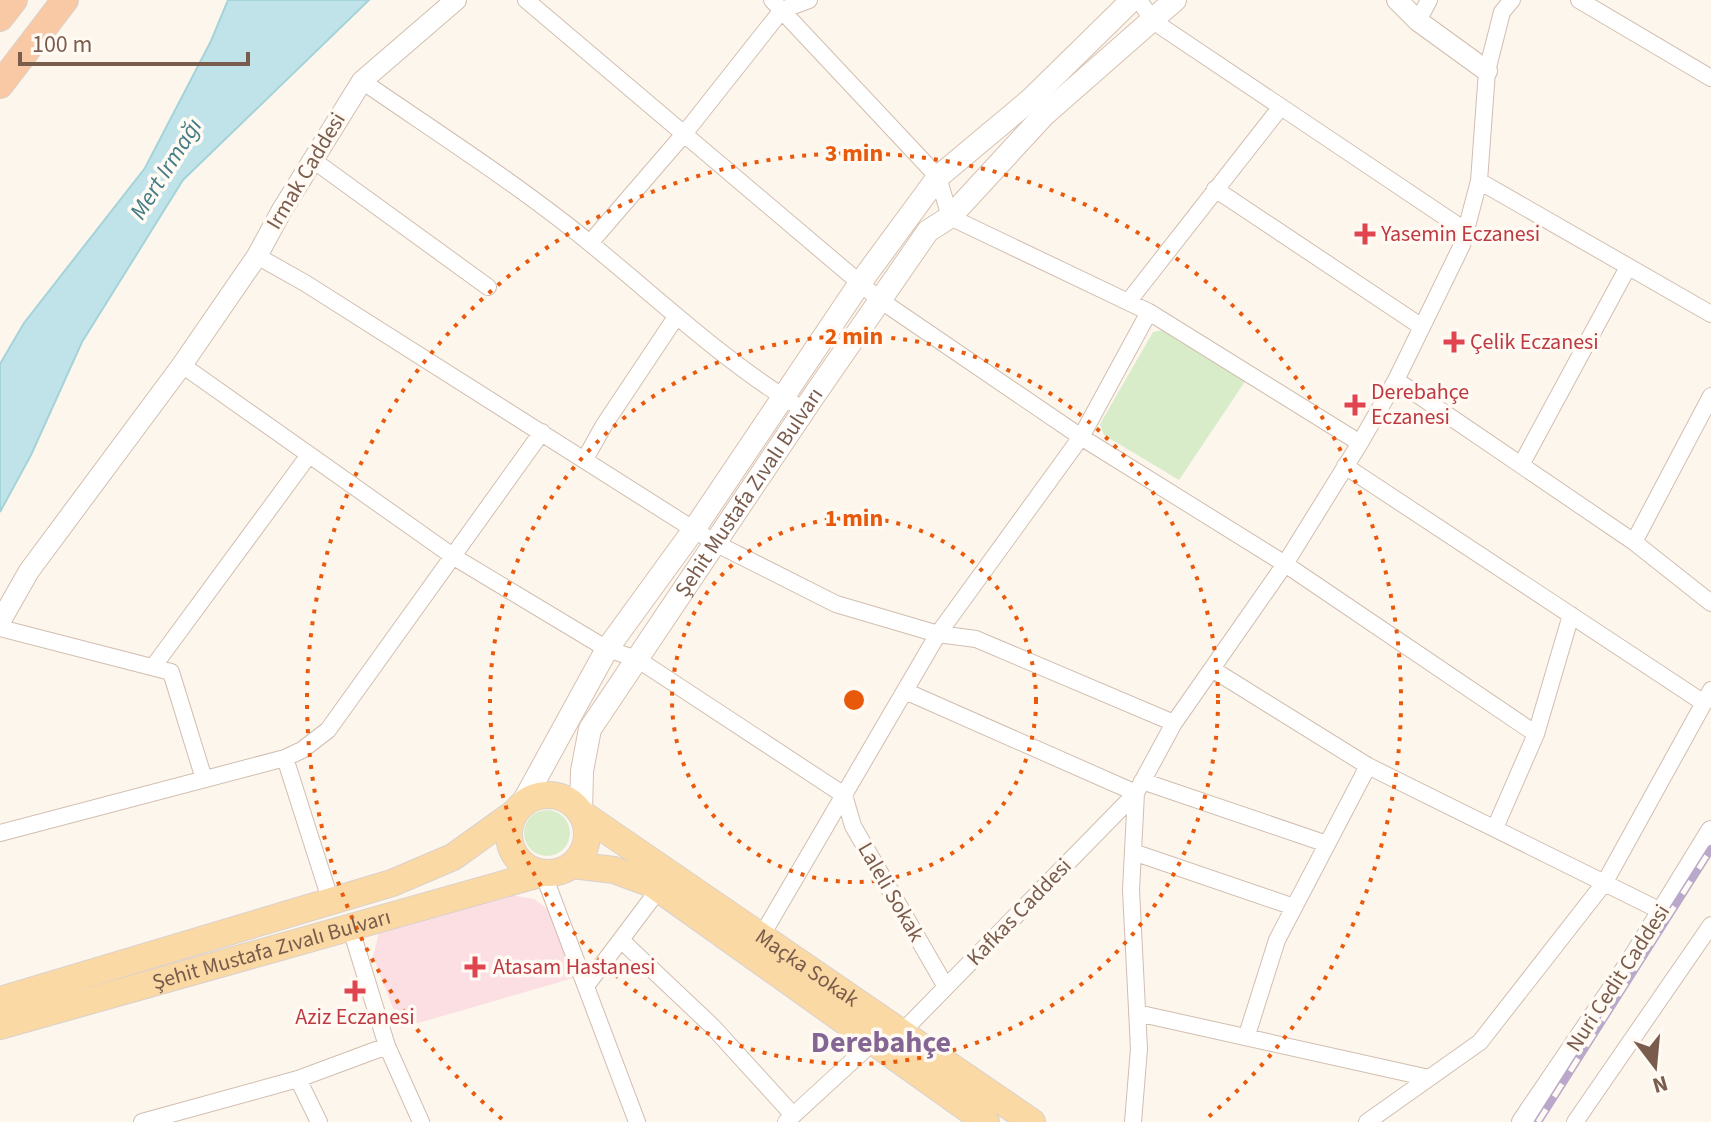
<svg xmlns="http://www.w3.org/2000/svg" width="1711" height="1122" font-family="'Source Sans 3',sans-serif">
  <rect width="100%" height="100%" fill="#fdf6ec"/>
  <path fill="#fbdfe3" d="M510,895L534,899L553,913L577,977L401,1028L373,957L380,928Z"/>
  <path fill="#d8ecc9" d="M1168,329L1246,380L1179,480L1104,435L1100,424L1153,332Z
    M524 833a23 23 0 1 1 46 0a23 23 0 1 1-46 0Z"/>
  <path fill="#bfe3e8" stroke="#a5d3da" stroke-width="2" d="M228,0H369L183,180L82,342L31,455L0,512V364L24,323L145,168L211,41Z"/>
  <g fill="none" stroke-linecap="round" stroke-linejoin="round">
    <defs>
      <path id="minor" d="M526,0L880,300L1081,437L1285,564L1536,734
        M772,0L938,177L950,217L1149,312L1360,443
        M1139,0L1153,21L1466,231
        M1579,0L1711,78
        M1418,21L1429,0
        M362,81C439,134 519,185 591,244C661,301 727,364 804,410
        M313,160L488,287
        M1479,181L1711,314
        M1215,189L1422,327
        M590,243L684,134L782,10L809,0
        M257,256L305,283L715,543L836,604L938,634L976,639L1174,723
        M1128,302L1280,108
        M182,365L454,557L607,649L637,659L844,795L853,826L946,987
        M1396,380L1634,542L1711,603
        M585,459L604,425L676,317
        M1521,465L1628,267
        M1345,466L1704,703
        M1634,542L1711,396
        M0,628L171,672L204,779
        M153,667L309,455
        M1212,669L1368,766L1663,912
        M905,691L1136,793
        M285,758L331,902
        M1142,781L1327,844
        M1495,828L1536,734L1571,615
        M0,833L285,758L302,750L328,730L542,432
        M1133,852L1294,907
        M543,873L637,1122
        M350,926L387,1046L421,1122
        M762,935L938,634L1081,437L1149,312
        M621,940L712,1026L793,1115
        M586,986L659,889
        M1137,1013L1429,1078
        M902,1032L1136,793
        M1247,1035L1277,940L1368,766
        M298,1079L319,1122
        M142,1122L298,1079L387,1046
        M786,1122L873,1042
        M1133,1122L1139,1049L1131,890L1136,793L1174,723L1285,564L1360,443L1396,380L1462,245L1479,181L1487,71L1502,12L1512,0
        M1367,1122L1480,1042L1605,882L1711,690
        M1575,1122L1711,925"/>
      <path id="tertiary" d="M1397,0L1418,21L1487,71
        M0,622L29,571L182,365L257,256L282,210L362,81L456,0
        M1522,1122L1630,963L1711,831"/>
      <g id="secondary">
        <path d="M522,804L607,649L695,528L860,283L938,177L1030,100L1132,0"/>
        <path id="s1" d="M581,813L582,771L590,729L813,397L928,231L950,217L1044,115L1175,0"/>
      </g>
      <g id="primary">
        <circle cx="548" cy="834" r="39"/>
        <path id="s2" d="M581,813L1032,1122"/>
        <path d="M572,865L614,870L652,884L986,1122"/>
        <path d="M0,1000L392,883L453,857L513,814"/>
        <path id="s3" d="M0,1026L543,873"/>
      </g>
      <path id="trunk" d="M0,18L14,0
        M0,85L65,0"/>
    </defs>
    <use href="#minor" stroke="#d1beb0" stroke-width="18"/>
    <use href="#tertiary" stroke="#d1beb0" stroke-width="22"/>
    <use href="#secondary" stroke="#d6c0b0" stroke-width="24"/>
    <use href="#primary" stroke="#dad1cd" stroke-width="28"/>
    <use href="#trunk" stroke="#dad1cd" stroke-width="28"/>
    <use href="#minor" stroke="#fff" stroke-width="16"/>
    <use href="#tertiary" stroke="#fff" stroke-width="20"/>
    <use href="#secondary" stroke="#fff" stroke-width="22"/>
    <use href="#primary" stroke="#fbd9a5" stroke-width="26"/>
    <use href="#trunk" stroke="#f9c8a4" stroke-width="26"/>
    <defs>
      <path id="rail" d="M1538,1122L1711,849"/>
    </defs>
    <use href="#rail" stroke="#b9a8c9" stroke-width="8"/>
    <use href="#rail" stroke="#fffaf3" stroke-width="5" stroke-dasharray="15" stroke-linecap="butt"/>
  </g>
  <g fill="none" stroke="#e8590c" stroke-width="4" stroke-dasharray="4 8">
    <circle cx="854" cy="700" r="182"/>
    <circle cx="854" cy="700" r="364"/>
    <path d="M502 1119A547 547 0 1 1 1206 1119"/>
  </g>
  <g fill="#e0444e" stroke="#fffaf3" stroke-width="3">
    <path d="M1361 222h8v8h8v8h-8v8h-8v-8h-8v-8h8z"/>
    <path d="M1450 330h8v8h8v8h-8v8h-8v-8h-8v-8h8z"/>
    <path d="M1351 393h8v8h8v8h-8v8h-8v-8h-8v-8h8z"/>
    <path d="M471 955h8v8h8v8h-8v8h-8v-8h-8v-8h8z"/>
    <path d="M351 979h8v8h8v8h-8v8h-8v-8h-8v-8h8z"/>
  </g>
  <g text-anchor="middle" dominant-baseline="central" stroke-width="7" stroke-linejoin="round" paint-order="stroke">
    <g font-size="22" fill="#7a5c4d" stroke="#fffaf3">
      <text transform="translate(306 171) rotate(-59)">Irmak Caddesi</text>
      <text stroke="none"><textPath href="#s1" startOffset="370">Şehit Mustafa Zıvalı Bulvarı</textPath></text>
      <text transform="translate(891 892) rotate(60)">Laleli Sokak</text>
      <text transform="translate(1019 912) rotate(-46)">Kafkas Caddesi</text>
      <text stroke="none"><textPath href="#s3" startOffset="282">Şehit Mustafa Zıvalı Bulvarı</textPath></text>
      <text stroke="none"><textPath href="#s2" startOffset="274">Maçka Sokak</textPath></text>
      <text transform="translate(1618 978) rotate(-57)">Nuri Cedit Caddesi</text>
    </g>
    <g font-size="22" fill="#be3a42" stroke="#fffaf3" text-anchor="start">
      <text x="1381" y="234">Yasemin Eczanesi</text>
      <text x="1470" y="342">Çelik Eczanesi</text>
      <text x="1371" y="392">Derebahçe<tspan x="1371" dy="25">Eczanesi</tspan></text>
      <text x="493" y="967">Atasam Hastanesi</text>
      <text x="355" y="1017" text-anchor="middle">Aziz Eczanesi</text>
    </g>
    <g font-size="24" font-style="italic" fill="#437c86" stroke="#fffaf3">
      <text transform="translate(166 169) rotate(-58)">Mert Irmağı</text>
    </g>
    <g font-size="30" font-weight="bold" fill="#846695" stroke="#fffaf3">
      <text x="881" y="1042">Derebahçe</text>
    </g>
  </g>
  <circle cx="854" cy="700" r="12" fill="#e8590c" stroke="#fffaf3" stroke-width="4"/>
  <g font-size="24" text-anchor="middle" font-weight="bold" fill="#e8590c" stroke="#fffaf3" stroke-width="7" stroke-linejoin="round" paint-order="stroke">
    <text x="854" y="161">3 min</text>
    <text x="854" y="344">2 min</text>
    <text x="854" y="526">1 min</text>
  </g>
  <g transform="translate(1655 1066) rotate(164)" stroke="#fffaf3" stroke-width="6" paint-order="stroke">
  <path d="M0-6L14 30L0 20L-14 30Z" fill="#7a5c4d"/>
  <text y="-12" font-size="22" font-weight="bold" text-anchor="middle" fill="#7a5c4d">N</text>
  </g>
  <path d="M20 52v12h228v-12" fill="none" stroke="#7a5c4d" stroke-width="4"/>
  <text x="32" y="52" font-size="24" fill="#7a5c4d" stroke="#fffaf3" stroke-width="6" paint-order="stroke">100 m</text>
</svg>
